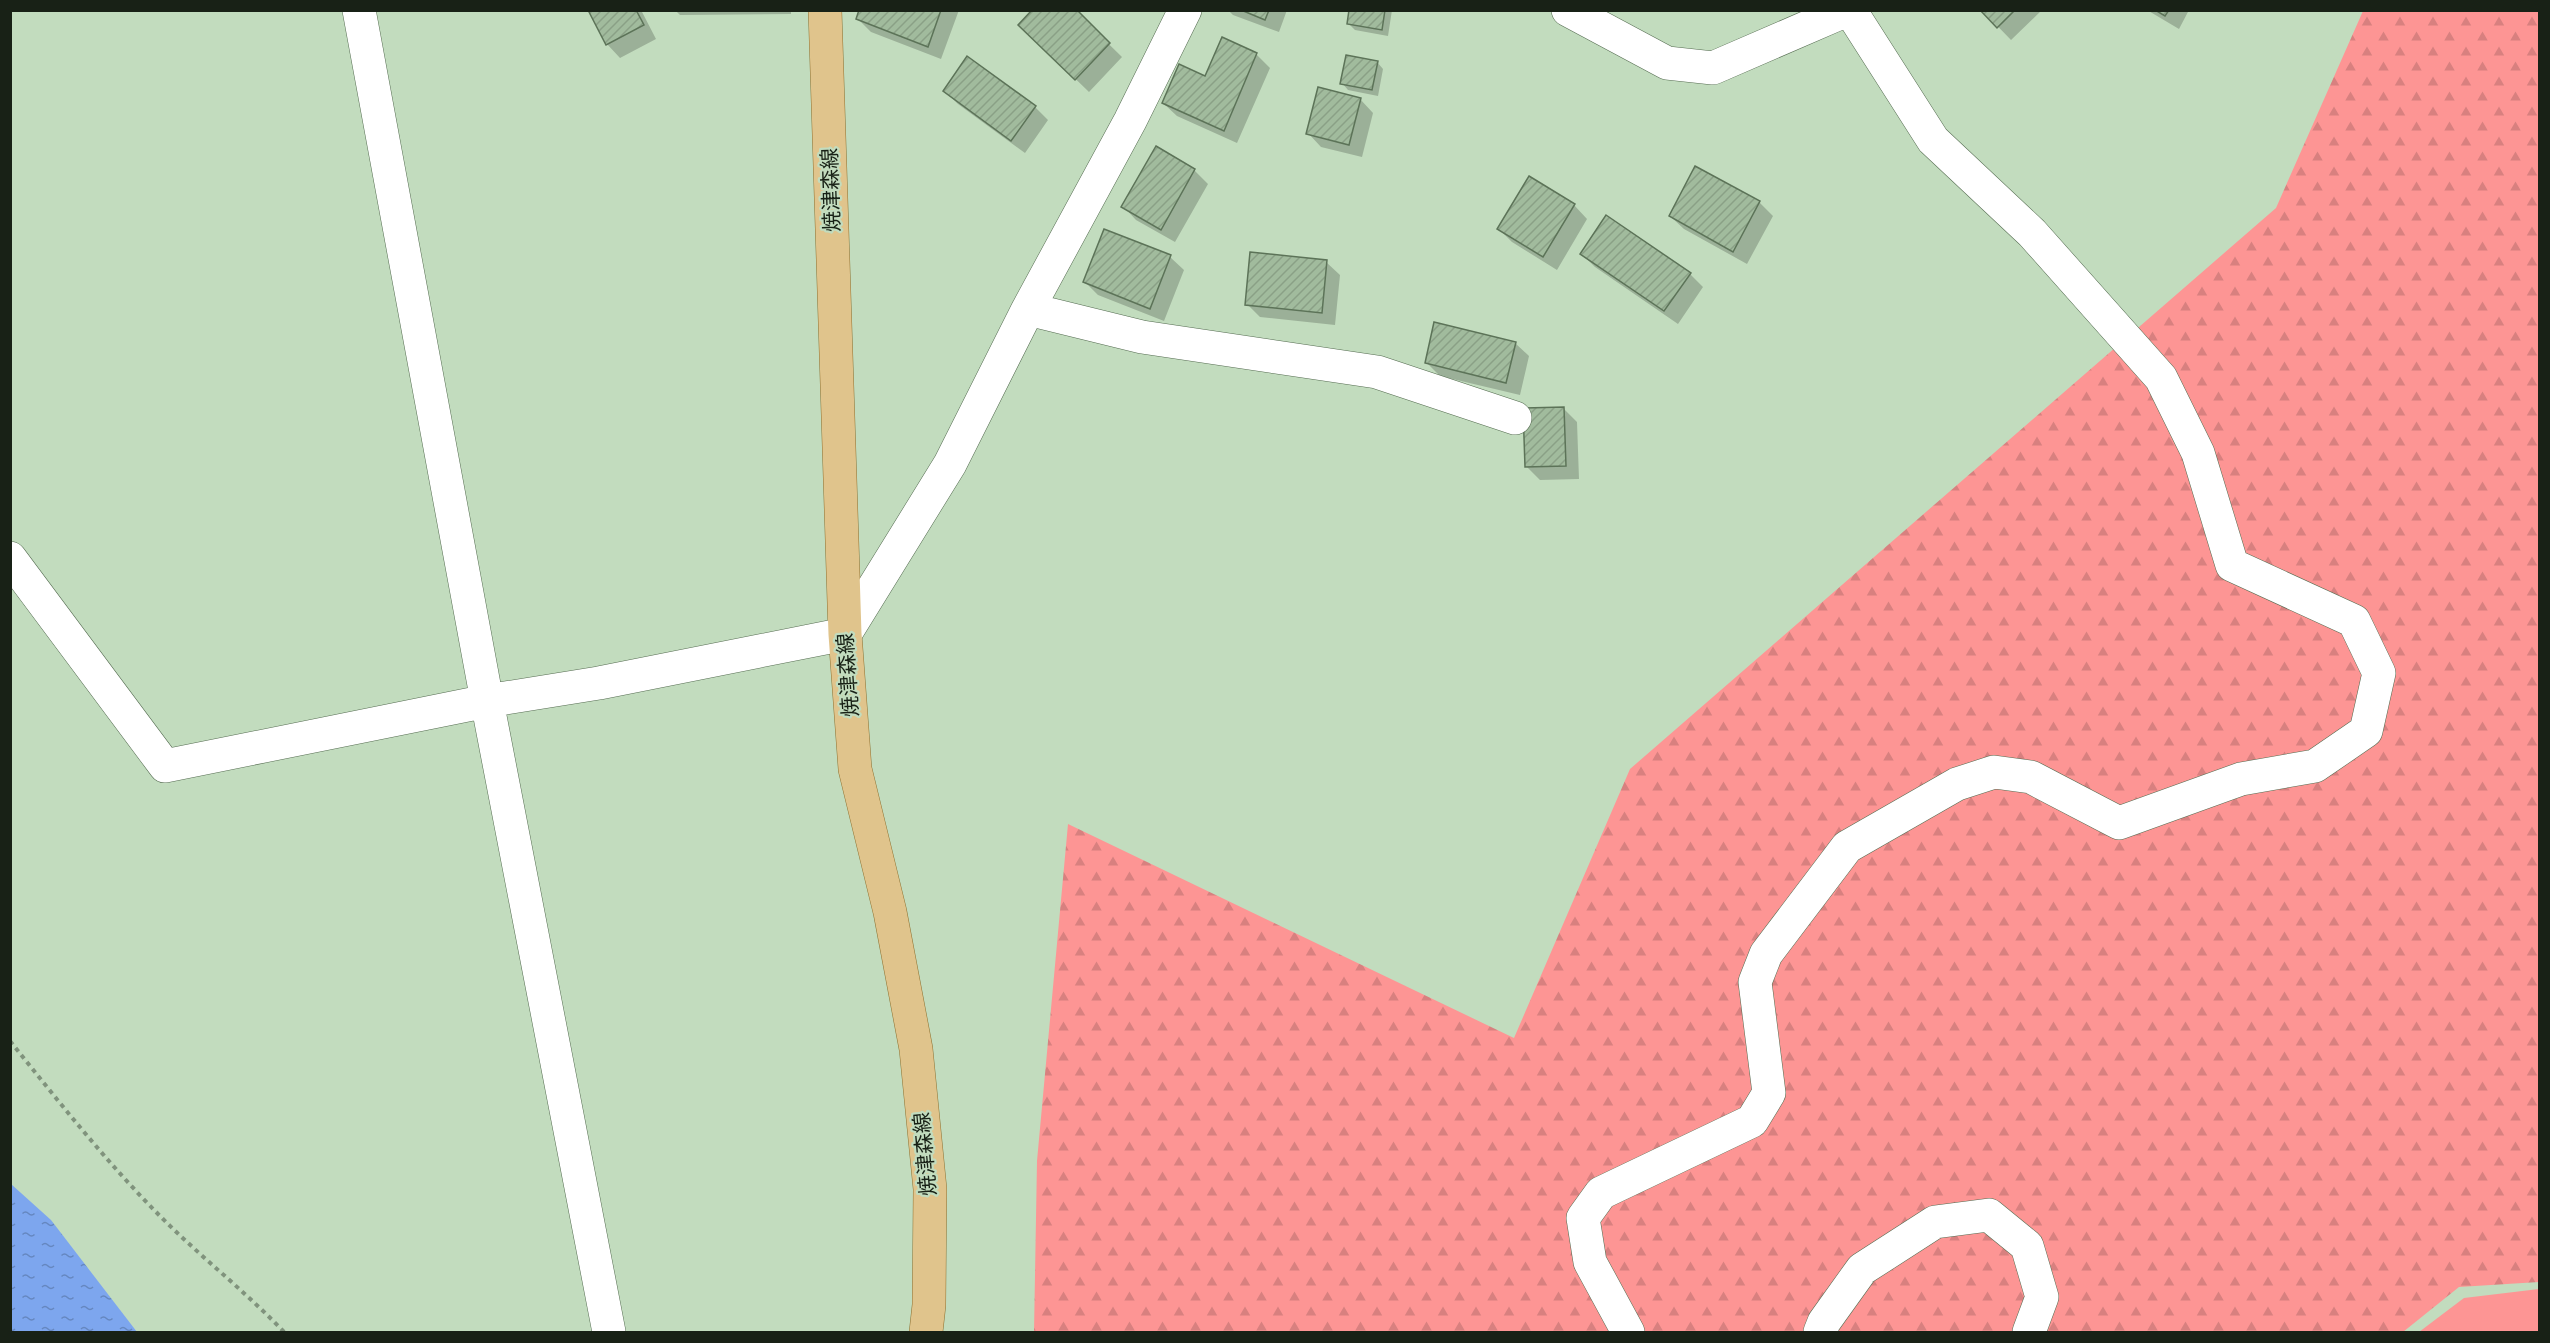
<svg xmlns="http://www.w3.org/2000/svg" width="2550" height="1343" font-family="Jost,'Noto Sans JP',sans-serif">
  <defs>
    <pattern id="forest-firs" width="22" height="20" patternUnits="userSpaceOnUse" patternTransform="scale(1.5)"><rect width="22" height="20" fill="#fd9594"/><path d="M5 1l3.5 6h-7zM16 11l3.5 6h-7z" fill="#d8807f"/></pattern>
    <pattern id="water-ripples" width="26" height="14" patternUnits="userSpaceOnUse" patternTransform="scale(1.5)"><rect width="26" height="14" fill="#7da6ee"/><path d="M2 4q2-2 4 0t4 0M15 11q2-2 4 0t4 0" fill="none" stroke="#6587c0"/></pattern>
    <pattern id="building-hatch" width="6" height="6" patternUnits="userSpaceOnUse" patternTransform="scale(1.5)"><rect width="6" height="6" fill="#a1bb9d"/><path d="M-1 1l2-2M0 6l6-6M5 7l2-2" fill="none" stroke="#8aa086"/></pattern>
  </defs>
  <rect width="100%" height="100%" fill="#c2dcbe"/>
  <path fill="#fd9594" d="M2539,1289V1332H2419L2464,1298Z"/>
  <path fill="url(#forest-firs)" d="M2363,11H2539V1282L2459,1287L2403,1332H1034L1037,1161L1068,824L1514,1038L1630,769L2276,208Z"/>
  <path fill="url(#water-ripples)" d="M11,1184L51,1220L137,1332H11Z"/>
  <path fill="#0003" d="M589,10H641L656,39L620,58L607,44Z
    M675,10H791V14L680,15Z
    M861,10H959L941,59L871,32L858,19Z
    M1074,10L1122,57L1089,92L1020,25Z
    M1228,10H1287L1279,32L1233,15Z
    M1351,10H1392L1388,36L1355,30L1348,23Z
    M1982,10H2042L2011,40Z
    M2147,10H2189L2179,29Z
    M1223,39L1257,55L1270,68L1237,143L1177,116L1163,103L1206,78Z
    M1377,62L1383,69L1378,96L1348,90L1342,83Z
    M945,91L1035,107L1048,120L1025,153L958,104Z
    M1360,99L1373,113L1362,157L1321,147L1308,133Z
    M1156,148L1194,170L1208,184L1175,242L1136,220L1123,206Z
    M1759,202L1773,216L1747,264L1684,229L1670,216Z
    M1574,205L1587,219L1557,270L1512,242L1499,229Z
    M1105,231L1170,257L1184,270L1164,321L1098,295L1085,282Z
    M1582,254L1690,274L1703,287L1678,324L1595,267Z
    M1326,262L1340,275L1335,325L1260,317L1247,304Z
    M1515,343L1529,356L1520,395L1440,376L1426,362Z
    M1563,408L1577,422L1579,479L1540,480L1527,467Z"/>
  <path fill="url(#building-hatch)" stroke="#5c7358" stroke-width="1.5" d="M588,10H636L644,25L606,45Z
    M859,10H941L928,47L856,19Z
    M1032,10H1077L1110,43L1075,80L1018,25Z
    M1241,10H1269L1265,20Z
    M1349,10H1385L1382,30L1347,24Z
    M1980,10H2015L1997,28Z
    M2155,10H2169L2165,16Z
    M1222,37L1257,53L1224,131L1162,103L1179,64L1205,76Z
    M1346,55L1378,61L1372,90L1340,84Z
    M967,56L1036,106L1011,141L943,91Z
    M1318,87L1361,98L1349,145L1306,134Z
    M1156,146L1195,169L1161,230L1121,207Z
    M1695,166L1760,201L1733,252L1669,216Z
    M1529,176L1575,204L1543,257L1497,229Z
    M1606,215L1691,273L1664,311L1580,254Z
    M1104,229L1171,255L1150,309L1083,282Z
    M1250,252L1327,260L1322,313L1245,305Z
    M1434,322L1516,342L1506,383L1425,363Z
    M1564,407L1566,466L1525,467L1523,408Z"/>
  <g fill="none" stroke-linecap="round" stroke-linejoin="round">
    <defs>
      <path id="minor" d="M359,10L487,701L609,1332
        M1568,10L1667,63L1713,68L1847,10
        M1028,309L1142,337L1377,372L1515,418
        M10,558L165,766L487,701L599,683L845,634L950,464L1028,309L1130,121L1185,10
        M1628,1332L1590,1262L1583,1218L1601,1193L1752,1121L1769,1093L1755,982L1766,954L1847,847L1957,784L1994,772L2031,777L2119,823L2241,779L2315,766L2366,731L2379,673L2354,621L2232,565L2198,453L2161,378L2032,233L1933,140L1850,10
        M1820,1332L1824,1322L1862,1269L1935,1222L1989,1215L2027,1246L2042,1297L2029,1332"/>
      <path id="major" d="M825,10L845,634L855,769L890,912L916,1049L930,1189L929,1305L926,1332"/>
    </defs>
    <use href="#minor" stroke="#556c51" stroke-width="34"/>
    <use href="#major" stroke="#8d7131" stroke-width="34"/>
    <path stroke="#80937d" stroke-width="4" stroke-dasharray="4.5 4.5" stroke-linecap="butt" d="M10,1041C59,1102 108,1164 163,1219C202,1258 246,1292 284,1332"/>
    <use href="#minor" stroke="#fff" stroke-width="33"/>
    <use href="#major" stroke="#e0c48c" stroke-width="33"/>
  </g>
  <g text-anchor="middle" dominant-baseline="central" stroke-width="4.5" stroke-linejoin="round" paint-order="stroke">
    <g font-size="21" fill="#182116" stroke="#c2dcbe">
      <text transform="translate(831 190) rotate(-92)">焼津森線</text>
      <text transform="translate(848 675) rotate(-94)">焼津森線</text>
      <text transform="translate(925 1154) rotate(-95)">焼津森線</text>
    </g>
  </g>
  <rect width="2550" height="1343" fill="none" stroke="#182116" stroke-width="24"/>
</svg>
